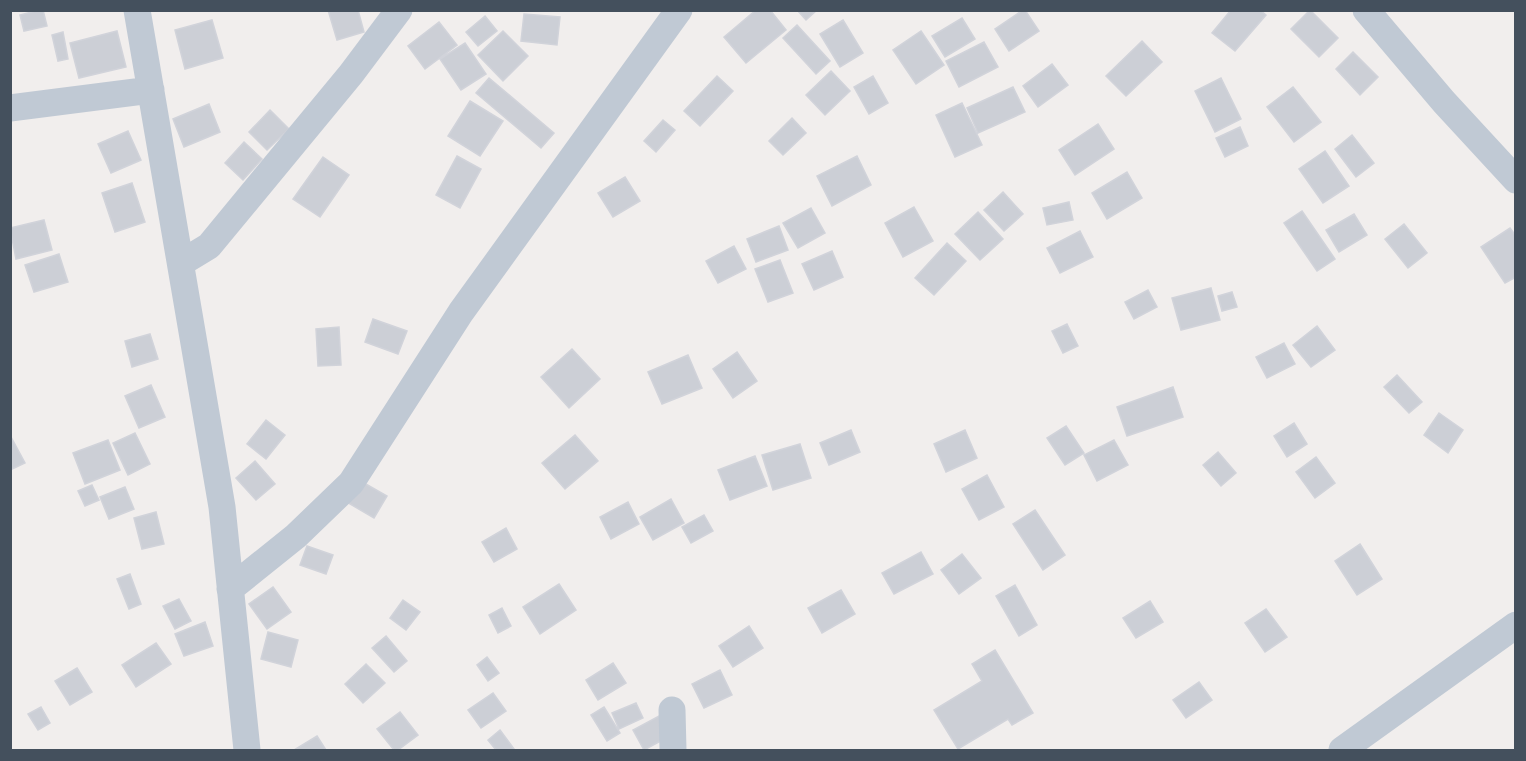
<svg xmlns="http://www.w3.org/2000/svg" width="1526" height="761" font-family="'Nunito Sans',sans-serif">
  <rect width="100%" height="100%" fill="#f1eeed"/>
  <path fill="#cccfd6" stroke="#d1d3da" stroke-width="1.5" d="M39,10H43L47,26L24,31L20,15Z
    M328,10H358L364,32L337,40Z
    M756,10H770L786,30L746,63L724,37Z
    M797,10H817L806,20Z
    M1023,10H1025L1039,31L1009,51L995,29Z
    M1231,10H1260L1266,15L1235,51L1212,33Z
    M1310,10L1338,38L1319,57L1291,29Z
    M524,14L560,17L557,45L521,41Z
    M485,16L497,31L478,46L466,32Z
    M962,18L975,39L945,57L932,36Z
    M212,20L223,58L185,69L175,30Z
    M843,20L863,53L840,67L820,34Z
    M439,22L457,45L425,69L408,46Z
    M797,25L830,61L816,74L783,38Z
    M117,31L126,67L79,78L70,43Z
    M503,31L528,56L503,81L478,55Z
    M921,31L944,65L916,84L893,50Z
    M63,32L68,59L58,61L52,35Z
    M1142,41L1162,62L1126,96L1106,76Z
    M984,42L998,67L959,87L946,61Z
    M465,43L486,74L461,90L440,59Z
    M1353,52L1378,77L1360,95L1336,69Z
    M1052,64L1068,85L1038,107L1023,86Z
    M831,71L850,91L825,115L806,95Z
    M717,76L733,91L700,126L684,111Z
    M873,76L888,103L869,114L854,87Z
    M489,78L554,133L541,148L476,93Z
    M1221,78L1241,119L1215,132L1195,91Z
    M1013,87L1025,112L978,133L967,108Z
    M1293,87L1321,122L1294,142L1267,107Z
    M470,101L503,121L480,156L448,136Z
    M962,103L982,145L955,157L936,115Z
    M209,104L220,132L184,147L173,119Z
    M270,110L289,129L267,150L249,132Z
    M792,118L806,133L783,155L769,141Z
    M663,120L675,130L656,152L644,141Z
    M1098,124L1114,149L1075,175L1059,150Z
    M1240,127L1248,146L1225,157L1216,138Z
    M128,131L141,160L111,173L98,144Z
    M1352,135L1374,163L1356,177L1335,149Z
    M244,142L262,159L243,180L225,163Z
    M1325,151L1349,186L1323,203L1299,169Z
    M457,156L481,169L460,208L436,195Z
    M857,156L871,185L832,206L817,176Z
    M323,157L349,175L320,217L293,199Z
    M1127,172L1142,198L1107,219L1092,193Z
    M625,177L640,201L613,217L598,193Z
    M132,183L145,222L115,232L102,193Z
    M1003,192L1023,214L1004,231L984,210Z
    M1069,202L1073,220L1047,225L1043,208Z
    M914,207L933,241L903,257L885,223Z
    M811,208L825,233L798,248L783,223Z
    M1302,211L1335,259L1317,271L1284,223Z
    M978,212L1003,239L980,260L955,234Z
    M1354,214L1367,235L1339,252L1326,230Z
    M44,220L52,250L16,259L10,228Z
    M1404,224L1427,253L1408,268L1385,239Z
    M779,226L788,250L756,262L747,239Z
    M1510,228L1516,236V277L1505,283L1481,247Z
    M1080,231L1093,257L1060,273L1047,248Z
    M947,243L966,261L934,295L915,278Z
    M734,246L746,269L718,283L706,261Z
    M832,251L843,277L814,290L802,264Z
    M59,254L68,282L34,292L25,265Z
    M780,260L793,293L768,302L755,269Z
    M1211,288L1220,320L1181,330L1172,298Z
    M1148,290L1157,307L1134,319L1125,302Z
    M1232,292L1237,307L1222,311L1218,296Z
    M373,319L407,331L398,354L365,342Z
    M1067,324L1078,346L1063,353L1052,331Z
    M1317,326L1335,350L1311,367L1293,345Z
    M339,327L341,365L318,366L316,329Z
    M150,334L158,359L132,367L125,341Z
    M1284,343L1295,364L1267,378L1256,357Z
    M572,349L600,379L569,408L541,377Z
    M737,352L757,381L733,398L713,369Z
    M688,355L702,388L662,404L648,372Z
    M1397,375L1422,402L1409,413L1384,387Z
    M151,385L165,417L139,428L125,396Z
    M1173,387L1183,417L1127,436L1117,407Z
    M1439,413L1463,430L1448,453L1424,435Z
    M266,420L285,435L266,459L247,444Z
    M1294,423L1307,444L1287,457L1274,436Z
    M1066,426L1084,453L1065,465L1047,438Z
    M851,430L860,452L829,465L820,443Z
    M965,430L977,458L946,472L934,444Z
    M135,433L150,464L128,475L113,443Z
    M10,435L25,463L10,470Z
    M575,435L598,461L565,489L542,463Z
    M108,440L120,470L85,484L73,453Z
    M1114,440L1128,465L1097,481L1084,455Z
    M800,444L811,478L773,490L762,455Z
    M1218,452L1236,473L1221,486L1203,465Z
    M755,456L767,486L730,500L718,470Z
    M1316,457L1335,483L1315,498L1296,472Z
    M255,461L275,484L256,500L236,478Z
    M987,475L1004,507L979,520L962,489Z
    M357,479L387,496L374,518L345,501Z
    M92,485L99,500L85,506L78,491Z
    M125,487L134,509L109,519L100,497Z
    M671,499L684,523L653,540L640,517Z
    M628,502L639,524L611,539L600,517Z
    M1035,510L1065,555L1043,570L1013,524Z
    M156,512L164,544L142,549L134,518Z
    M704,515L713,531L691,543L682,527Z
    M506,528L517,549L494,562L482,542Z
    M1360,544L1382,579L1357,595L1335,561Z
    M307,546L333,555L326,574L300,565Z
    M921,552L933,574L894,594L882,573Z
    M962,554L981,578L959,594L941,570Z
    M130,574L141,604L129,609L117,579Z
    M559,584L576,610L540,634L523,607Z
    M1015,585L1037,625L1019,636L996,596Z
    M273,587L291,612L267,629L249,604Z
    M841,590L855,614L822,633L808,608Z
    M179,599L191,621L175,629L163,606Z
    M403,600L420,612L406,630L390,618Z
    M1150,601L1163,622L1136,638L1123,618Z
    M502,608L511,626L498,633L489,615Z
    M1266,609L1287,637L1265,652L1245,623Z
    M205,622L213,646L184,656L175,634Z
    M749,626L763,648L733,667L719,646Z
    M268,632L298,640L291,667L261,659Z
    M386,636L407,661L394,672L372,648Z
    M156,643L171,664L136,687L122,665Z
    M995,650L1033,713L1012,725L1008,719L958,749L934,710L982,681L972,664Z
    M487,657L499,673L488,681L477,665Z
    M613,663L626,683L598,700L586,680Z
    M366,664L385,683L363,703L345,684Z
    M77,668L92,692L70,705L55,681Z
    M720,670L732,695L704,708L692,684Z
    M1199,682L1212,700L1186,718L1173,700Z
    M493,693L506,711L481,728L468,710Z
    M636,703L643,718L619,729L612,713Z
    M41,707L50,723L38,730L28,714Z
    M604,707L620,733L607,741L591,715Z
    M400,712L418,735L398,750H394L377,729Z
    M661,715L672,735L644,750L633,730Z
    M500,730L514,749L512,750H496L488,740Z
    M317,736L326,750H294Z"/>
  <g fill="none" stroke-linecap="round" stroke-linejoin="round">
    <path stroke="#c0c9d4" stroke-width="27" d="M137,10L222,507L247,750
      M1366,10L1444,102L1516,180
      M10,108L151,90
      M181,263L209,246L351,74L399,10
      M230,589L296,536L351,483L461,312L679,10
      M672,710L673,750
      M1342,750L1516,625"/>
  </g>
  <rect width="1526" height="761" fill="none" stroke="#44505d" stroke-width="24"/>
</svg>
